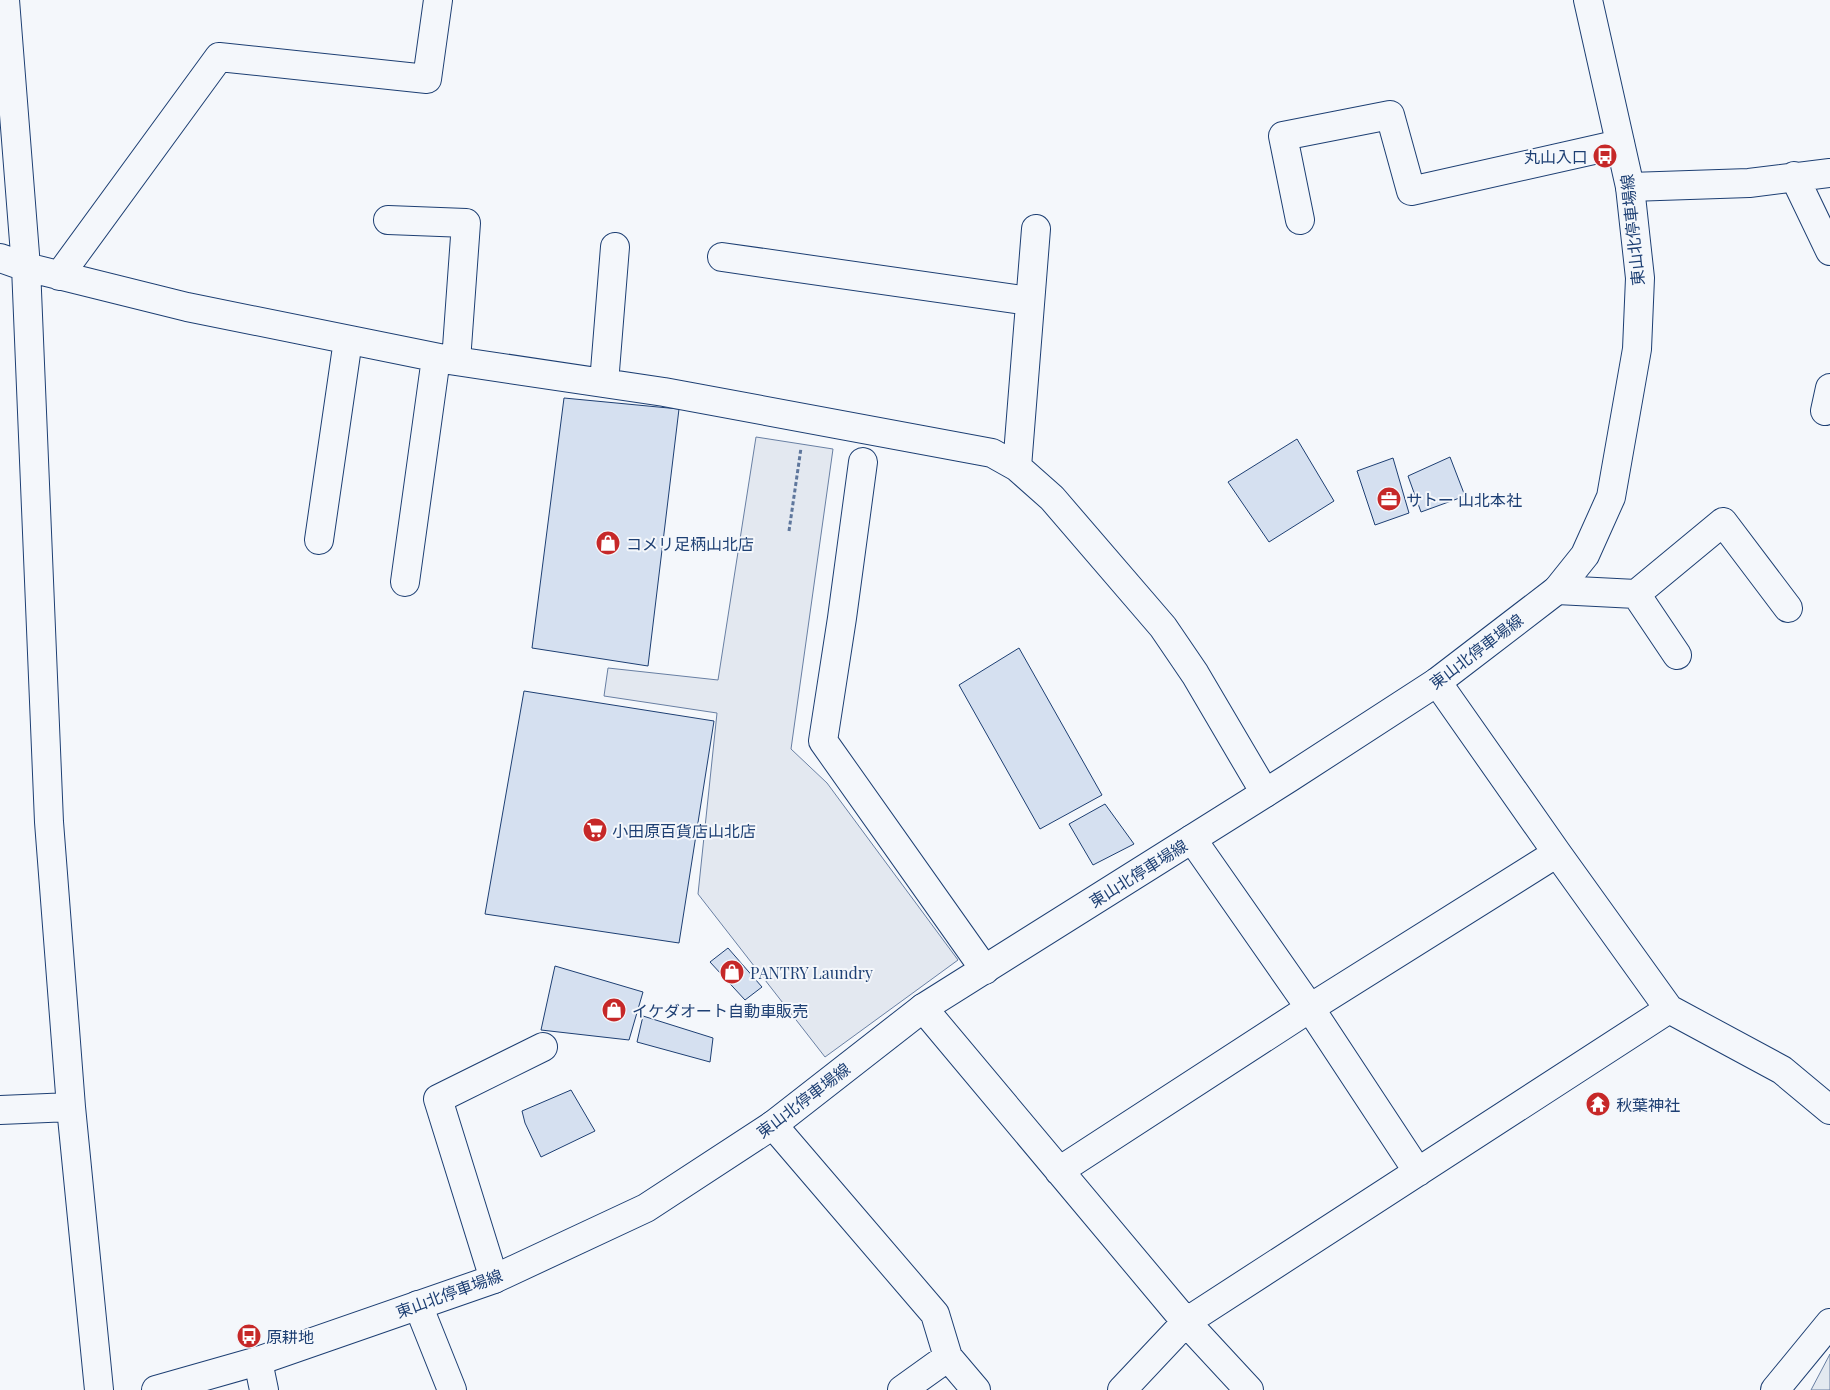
<svg xmlns="http://www.w3.org/2000/svg" width="1830" height="1390" font-family="'Playfair Display','Noto Sans JP',serif">
  <rect width="100%" height="100%" fill="#f4f7fb"/>
  <path fill="#e3e9f0" stroke="#687fa3" d="M1830,1354V1390H1811Z"/>
  <path fill="#e3e8f0" stroke="#687fa3" d="M756,437L833,449L791,749L827,783L958,960L825,1057L698,894L717,713L604,696L608,668L718,680Z"/>
  <path fill="#d5e0f0" stroke="#1d3f73" d="M564,398L679,409L648,666L532,648Z
    M1297,439L1334,501L1269,542L1228,482Z
    M1450,457L1465,496L1421,512L1408,476Z
    M1393,458L1409,513L1375,525L1357,471Z
    M1019,648L1102,795L1040,829L959,685Z
    M524,691L714,721L679,943L485,914Z
    M1105,804L1134,844L1093,865L1069,824Z
    M728,948L762,987L745,1000L710,962Z
    M555,966L643,992L629,1040L541,1030Z
    M643,1016L713,1038L710,1062L637,1042Z
    M571,1090L595,1131L541,1157L525,1123L522,1111Z"/>
  <g fill="none" stroke-linecap="round" stroke-linejoin="round">
    <defs>
      <path id="minor" d="M5,0L26,267L49,822L71,1107L99,1390
        M1794,176L1830,251
        M1630,187L1749,183L1830,173
        M388,220L466,223L456,361
        M1300,220L1283,136L1390,115L1411,191L1620,144
        M722,257L1029,301
        M0,258L26,267L187,307L449,360L664,392L992,453L1017,467L1052,498L1163,627L1195,674L1265,793
        M59,276L219,57L427,79L438,0
        M604,383L615,247
        M1825,411L1830,388
        M863,462L842,618L823,741L985,970
        M1017,467L1036,229
        M319,540L348,340
        M405,582L436,358
        M1557,590L1636,594L1723,522L1788,608
        M1636,594L1677,655
        M1437,682L1557,853L1669,1009L1782,1070L1830,1110
        M1192,839L1310,1008L1418,1172
        M923,1008L1186,1322L1249,1390
        M0,1110L71,1107
        M773,1125L935,1314L948,1357L976,1390
        M1059,1171L1310,1008L1557,853
        M494,1279L438,1099L543,1047
        M418,1305L452,1390
        M258,1361L264,1390
        M902,1390L948,1357
        M1122,1390L1186,1322L1669,1009
        M1775,1390L1830,1323"/>
      <path id="major" d="M156,1390L258,1361L494,1279L646,1208L773,1125L923,1008L1289,778L1437,682L1557,590L1585,555L1611,497L1637,349L1640,278L1630,187L1588,0"/>
    </defs>
    <use href="#minor" stroke="#1d3f73" stroke-width="30"/>
    <use href="#major" stroke="#1d3f73" stroke-width="30"/>
    <path stroke="#5e769c" stroke-width="3" stroke-dasharray="4 2.5" stroke-linecap="butt" d="M789,531L801,448"/>
    <use href="#minor" stroke="#f4f7fb" stroke-width="28"/>
    <use href="#major" stroke="#f4f7fb" stroke-width="28"/>
  </g>
  <defs>
    <symbol id="bus-disc" viewBox="-11 -11 22 22"><circle r="9.5" fill="#c62828" stroke="#f4f7fb"/><path d="M-5-6H5V4H4V6H2V4H-2V6H-4V4H-5ZM-3.5-4V0h7V-4ZM-3.5 1.2v1.5H-2V1.2ZM2 1.2v1.5H3.5V1.2Z" fill="#fff"/></symbol>
    <symbol id="office-disc" viewBox="-11 -11 22 22"><circle r="9.5" fill="#c62828" stroke="#f4f7fb"/><path d="M-6-3h4V-5.5h4V-3h4V5H-6ZM-1-4.5V-3h2v-1.5ZM-6 0V1H6V0Z" fill="#fff"/></symbol>
    <symbol id="shop-disc" viewBox="-11 -11 22 22"><circle r="9.5" fill="#c62828" stroke="#f4f7fb"/><path d="M-5-2.5h2.3a2.7 3.5 0 0 1 5.4 0H5L5.5 6h-11ZM-1.5-2.5h3a1.5 2.3 0 0 0-3 0Z" fill="#fff"/></symbol>
    <symbol id="supermarket-disc" viewBox="-11 -11 22 22"><circle r="9.5" fill="#c62828" stroke="#f4f7fb"/><path d="M-6-5.5h2.5l.6 2H6L4.5 2H-2.5L-4.4-4H-6ZM-1.5 3.2a1.3 1.3 0 1 0 .1 0ZM3 3.2a1.3 1.3 0 1 0 .1 0Z" fill="#fff"/></symbol>
    <symbol id="temple-disc" viewBox="-11 -11 22 22"><circle r="9.5" fill="#c62828" stroke="#f4f7fb"/><path d="M0-6L5-2H3V0L6.5 2.5H4V6H1.5V3h-3V6H-4V2.5H-6.5L-3 0V-2H-5Z" fill="#fff"/></symbol>
  </defs>
  <g fill-rule="evenodd">
    <use href="#bus-disc" x="1591" y="142" width="28" height="28"/>
    <use href="#office-disc" x="1375" y="485" width="28" height="28"/>
    <use href="#shop-disc" x="594" y="529" width="28" height="28"/>
    <use href="#supermarket-disc" x="581" y="816" width="28" height="28"/>
    <use href="#shop-disc" x="718" y="958" width="28" height="28"/>
    <use href="#shop-disc" x="600" y="996" width="28" height="28"/>
    <use href="#temple-disc" x="1584" y="1090" width="28" height="28"/>
    <use href="#bus-disc" x="235" y="1322" width="28" height="28"/>
  </g>
  <g text-anchor="middle" dominant-baseline="central" stroke-width="4" stroke-linejoin="round" paint-order="stroke">
    <g font-size="16" fill="#1d3f73" stroke="#f4f7fb" text-anchor="start">
      <text x="1588" y="156" text-anchor="end">丸山入口</text>
      <text x="1406" y="499">サトー 山北本社</text>
      <text x="626" y="543">コメリ足柄山北店</text>
      <text x="612" y="830">小田原百貨店山北店</text>
      <text x="750" y="972">PANTRY Laundry</text>
      <text x="632" y="1010">イケダオート自動車販売</text>
      <text x="1616" y="1104">秋葉神社</text>
      <text x="266" y="1336">原耕地</text>
    </g>
    <g font-size="16" fill="#1d3f73" stroke="#f4f7fb">
      <text transform="translate(1632 230) rotate(-96)">東山北停車場線</text>
      <text transform="translate(1476 651) rotate(-37)">東山北停車場線</text>
      <text transform="translate(1138 873) rotate(-32)">東山北停車場線</text>
      <text transform="translate(803 1100) rotate(-37)">東山北停車場線</text>
      <text transform="translate(449 1293) rotate(-20)">東山北停車場線</text>
    </g>
  </g>
</svg>
